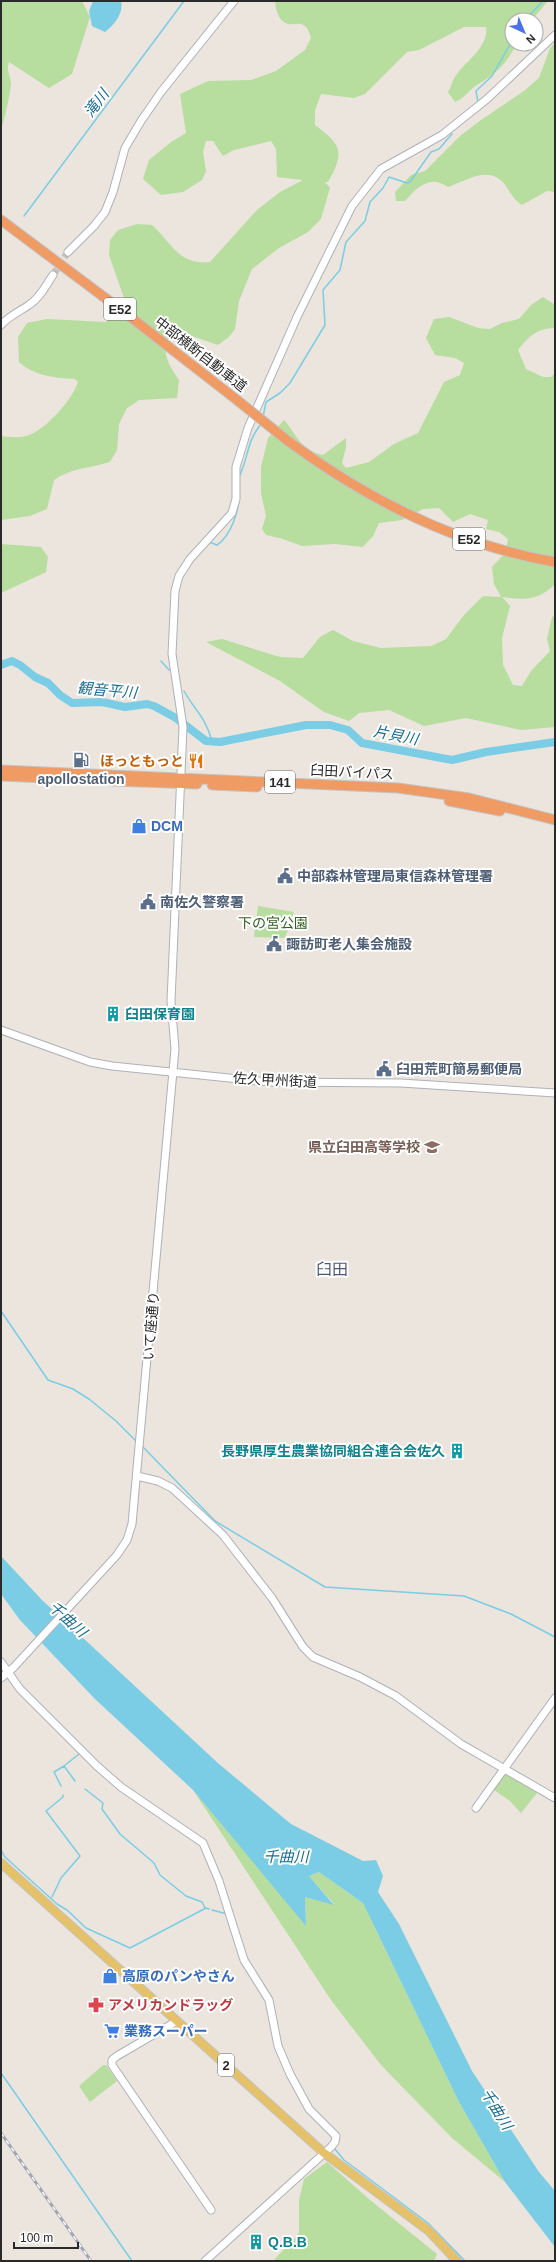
<svg xmlns="http://www.w3.org/2000/svg" width="556" height="2262" font-family="Arial,'Noto Sans JP',sans-serif">
  <rect width="100%" height="100%" fill="#ebe5de"/>
  <path fill="#b7dd9f" d="M1,1H82L90,17L72,74L49,88L9,62C6,69 10,75 11,83C11,90 4,123 1,129Z
    M275,1H548L532,20H512V44H517C504,66 498,72 477,85C469,90 464,99 455,102L448,92C451,87 452,81 455,77C464,62 489,48 486,27H464L419,50L407,52L365,94L354,98L321,94L315,110V125C342,145 345,152 328,182H325L330,188L321,219L308,232L279,248L252,269L239,301L235,329L229,337L218,345L180,332H173C158,348 168,364 179,380L177,398L139,400L127,408L119,424L117,450L110,462C90,468 71,468 54,480L47,509L30,516L1,520V436C8,437 19,438 26,436C44,432 73,399 78,382L75,379C56,378 34,376 19,362L18,337L27,323L47,319L106,322L115,314L124,298L109,255L110,240L118,230L137,224L152,225C173,244 178,265 210,262L257,210L280,192L303,180L277,177L276,149L271,141L234,150L223,156L213,141H206L203,152L206,171L202,180L183,192L161,195L143,179L149,160L171,142L186,133L180,94L208,81L251,80L276,71L305,50L311,38C309,32 308,26 301,24C297,23 292,25 288,24C278,21 276,10 275,1Z
    M555,43V192L547,191L522,205C514,200 511,193 506,186C490,164 468,180 448,187C430,174 417,187 405,201H396L395,192L411,175L425,171L460,136L481,120L524,91L539,78L550,48Z
    M543,297L555,305V328C536,329 530,335 518,350L526,369L543,377H551L555,373V584C538,601 524,600 502,597L510,606L502,638L503,665L513,685L522,686L531,671L550,651L547,639L552,617L555,615V727L521,730L466,718L424,726L389,710L359,713L349,721L324,712L280,681L206,642L222,639L280,657L303,658L320,637L333,630L353,641L381,648L431,646L446,639L464,615L483,596L501,597L494,584L492,567L505,553L508,539L499,532L486,529L488,520L470,514L453,522L439,508L423,509L402,520L379,523L373,536L363,547L335,544L302,546L283,539L266,535L262,529L266,516L261,493V467L268,438L284,420C297,435 300,450 323,455L346,438V447L342,463L346,468L369,462L394,444L418,433L444,382L460,375L464,363L455,358L435,355L426,338L434,319L449,317L478,328L490,329L502,323L519,319L531,305Z
    M1,544L41,547L48,557L46,572L1,593Z
    M258,906L294,912L285,938L254,937Z
    M505,1774L537,1793L521,1813L510,1801L494,1790Z
    M193,1790L306,1925L305,1897L334,1904L309,1876L319,1872L363,1903L459,2102L505,2182L452,2138L381,2065L331,2000Z
    M103,2065H106L117,2081L90,2102L79,2086Z
    M327,2162L370,2200L437,2254L434,2261H273L299,2233V2200L304,2179Z"/>
  <path fill="#7acde4" d="M93,1H121C124,13 114,25 105,32L92,26L89,11Z
    M1,1556L42,1600L219,1764L291,1824L363,1861L376,1860L383,1876L378,1892L399,1924L472,2071L539,2172L555,2191V2247L505,2182L459,2102L363,1903L319,1872L309,1876L334,1905L305,1897L306,1926L193,1790L95,1699L20,1620L1,1594Z"/>
  <g fill="none" stroke-linecap="round" stroke-linejoin="round">
    <path stroke="#7acde4" stroke-width="1.5" d="M525,20L543,1
      M478,102L476,91L492,76L512,41
      M24,216L184,1
      M263,417L266,402L280,393L290,383L325,325L323,290L340,270L346,242L365,221L370,202L383,188L389,177L407,183L410,182L431,152L439,149L452,134
      M239,477C249,456 246,443 261,424
      M209,542L217,545C231,536 240,509 239,492
      M161,661L169,670
      M184,691C194,709 207,719 212,742
      M1,1311L48,1380L73,1389L89,1399L116,1421L136,1441
      M142,1446L215,1521L325,1587L464,1596L511,1614L555,1637
      M75,1781L64,1766L79,1754
      M61,1786L54,1772L64,1766
      M85,1789L103,1803L102,1809L120,1834L154,1863L160,1875L186,1896L202,1902L205,1908
      M1,1850L5,1857L57,1904L67,1910L86,1928L130,1948L206,1908L209,1909
      M52,1897L61,1878L80,1856L46,1811L63,1797V1795
      M212,1910L227,1914
      M263,1984L269,1994
      M279,2035L282,2047
      M1,2073L132,2261
      M335,2149L344,2160L428,2223L465,2261"/>
    <path stroke="#7acde4" stroke-width="8" d="M1,665L12,661L20,665L35,677L48,683L60,695L72,703L102,702L125,707L147,704L154,706L176,718L206,741L220,742L306,725H330L348,730L362,743L452,760L486,752L555,742"/>
    <path stroke="#c4c0ba" stroke-width="7" stroke-dasharray="7 3.5" stroke-linecap="butt" d="M53,275L68,252"/>
    <defs>
      <path id="secondary" d="M68,252L94,226L105,212L113,192L125,148L141,121L161,92L234,1
        M1,325C10,315 19,312 29,305C40,298 46,285 53,275
        M1,1030L90,1062L112,1066L269,1082L401,1083L555,1093
        M137,1476L158,1481L172,1488L223,1535L272,1598L303,1647L313,1657L360,1677L396,1696L461,1744L555,1798
        M1,1662L20,1689L97,1766L121,1787L203,1843L219,1881L244,1960L269,2000L278,2046L290,2074L309,2109L336,2136L335,2142L331,2147L205,2261
        M1,1678L14,1667L117,1555L127,1540L132,1524L175,1049L171,1001L183,727L172,654L175,591L179,576L190,559L232,513L236,499V467L248,428L297,317L352,206L381,169L442,135L487,99L555,35
        M476,1808L555,1698
        M177,2021L117,2056L112,2060V2065L211,2210"/>
      <path id="primary" d="M1,1863L324,2153L429,2231L457,2261"/>
      <path id="highway" d="M1,220L124,312L237,400
        M288,441C368,500 456,545 555,562
        M1,770L398,788L469,798L555,820
        M1,776L68,779
        M112,781L197,784
        M212,785L257,787
        M449,801L500,811"/>
    </defs>
    <use href="#secondary" stroke="#aeb1ba" stroke-width="9"/>
    <use href="#primary" stroke="#c3c3c3" stroke-width="10"/>
    <use href="#highway" stroke="#c3c3c3" stroke-width="11"/>
    <use href="#secondary" stroke="#fff" stroke-width="7"/>
    <use href="#primary" stroke="#e5c269" stroke-width="8"/>
    <use href="#highway" stroke="#f09a64" stroke-width="9"/>
    <defs>
      <path id="rail" d="M1,2133L91,2261"/>
    </defs>
    <use href="#rail" stroke="#a1a4b3" stroke-width="3"/>
    <use href="#rail" stroke="#fff" stroke-width="1.5" stroke-dasharray="4.5" stroke-linecap="butt"/>
    <defs>
      <path id="highway-bridge" d="M237,400L288,441"/>
    </defs>
    <use href="#highway-bridge" stroke="#c3c3c3" stroke-width="11" stroke-linecap="butt"/>
    <use href="#highway-bridge" stroke="#f09a64" stroke-width="9"/>
  </g>
  <defs>
    <symbol id="fuel-bare" viewBox="-9 -9 18 18"><path d="M-5.5-6h7V0h2V4h1.3V-2.5L3-4.5l.8-.8L6-3V5H2.5V1h-1V6h-7ZM-4.2-4.7v3.2H.2V-4.7Z" fill="#5c6f8a" stroke="#fff" stroke-width="2.5" paint-order="stroke"/></symbol>
    <symbol id="restaurant-bare" viewBox="-9 -9 18 18"><path d="M-5-6h1v4h1v-4h1v4h1v-4h1v5L-1.5 .5V6h-2V.5L-5-1ZM5-6V6H3V1.5H1.5Q1.5-4 5-6Z" fill="#e8710a" stroke="#fff" stroke-width="2.5" paint-order="stroke"/></symbol>
    <symbol id="shop-bare" viewBox="-9 -9 18 18"><path d="M-5-2.5h2.3a2.7 3.5 0 0 1 5.4 0H5L5.5 6h-11ZM-1.5-2.5h3a1.5 2.3 0 0 0-3 0Z" fill="#3f7fe0" stroke="#fff" stroke-width="2.5" paint-order="stroke"/></symbol>
    <symbol id="civic-bare" viewBox="-9 -9 18 18"><path d="M-.6-6.5H3V-4.5H.6V-3L4-1V1h2V6H-6V1h2V-1L-.6-3ZM-1.2 2.5V6h2.4V2.5Z" fill="#5c6f8a" stroke="#fff" stroke-width="2.5" paint-order="stroke"/></symbol>
    <symbol id="building-bare" viewBox="-9 -9 18 18"><path d="M-4-6H4V6H1V3H-1V6H-4ZM-2.5-4.3h1.7v1.8h-1.7ZM.8-4.3h1.7v1.8H.8ZM-2.5-1h1.7V.8h-1.7ZM.8-1h1.7V.8H.8Z" fill="#0f9aa8" stroke="#fff" stroke-width="2.5" paint-order="stroke"/></symbol>
    <symbol id="school-bare" viewBox="-9 -9 18 18"><path d="M0-5L7-2L0 1L-7-2ZM-4 1L0 2.5L4 1V4Q0 6-4 4Z" fill="#8d6e63" stroke="#fff" stroke-width="2.5" paint-order="stroke"/></symbol>
    <symbol id="pharmacy-bare" viewBox="-9 -9 18 18"><path d="M-2-6h4v4h4v4h-4v4h-4v-4h-4v-4h4Z" fill="#e0444e" stroke="#fff" stroke-width="2.5" paint-order="stroke"/></symbol>
    <symbol id="supermarket-bare" viewBox="-9 -9 18 18"><path d="M-6-5.5h2.5l.6 2H6L4.5 2H-2.5L-4.4-4H-6ZM-1.5 3.2a1.3 1.3 0 1 0 .1 0ZM3 3.2a1.3 1.3 0 1 0 .1 0Z" fill="#3f7fe0" stroke="#fff" stroke-width="2.5" paint-order="stroke"/></symbol>
  </defs>
  <g fill-rule="evenodd">
    <use href="#fuel-bare" x="70" y="749" width="22" height="22"/>
    <use href="#restaurant-bare" x="185" y="750" width="22" height="22"/>
    <use href="#shop-bare" x="128" y="815" width="22" height="22"/>
    <use href="#civic-bare" x="274" y="865" width="22" height="22"/>
    <use href="#civic-bare" x="137" y="891" width="22" height="22"/>
    <use href="#civic-bare" x="263" y="933" width="22" height="22"/>
    <use href="#building-bare" x="102" y="1003" width="22" height="22"/>
    <use href="#civic-bare" x="373" y="1058" width="22" height="22"/>
    <use href="#school-bare" x="421" y="1136" width="22" height="22"/>
    <use href="#building-bare" x="446" y="1440" width="22" height="22"/>
    <use href="#shop-bare" x="99" y="1965" width="22" height="22"/>
    <use href="#pharmacy-bare" x="85" y="1994" width="22" height="22"/>
    <use href="#supermarket-bare" x="101" y="2020" width="22" height="22"/>
    <use href="#building-bare" x="245" y="2231" width="22" height="22"/>
  </g>
  <g text-anchor="middle" dominant-baseline="central" stroke-width="4" stroke-linejoin="round" paint-order="stroke">
    <g fill="#fff" stroke="#6a6a6a" stroke-width="1">
      <rect x="104" y="298" width="32" height="22" rx="3"/>
      <rect x="453" y="528" width="32" height="22" rx="3"/>
      <rect x="265" y="771" width="30" height="22" rx="3"/>
      <rect x="218" y="2054" width="16" height="22" rx="3"/>
    </g>
    <g font-size="13" font-weight="bold" fill="#2a2a2a">
      <text x="120" y="309">E52</text>
      <text x="469" y="539">E52</text>
      <text x="280" y="782">141</text>
      <text x="226" y="2065">2</text>
    </g>
    <g font-size="14" fill="#2a2a2a" stroke="#fff">
      <text transform="translate(201 354) rotate(38)">中部横断自動車道</text>
      <text transform="translate(352 772) rotate(3)">臼田バイパス</text>
      <text transform="translate(275 1080) rotate(3)">佐久甲州街道</text>
      <text transform="translate(151 1326) rotate(-85)">いて座通り</text>
    </g>
    <g font-size="14" font-weight="bold" fill="#c56008" stroke="#fff" text-anchor="end">
      <text x="184" y="761">ほっともっと</text>
    </g>
    <g font-size="14" font-weight="bold" fill="#4e5e75" stroke="#fff" text-anchor="start">
      <text x="81" y="779" text-anchor="middle">apollostation</text>
      <text x="297" y="876">中部森林管理局東信森林管理署</text>
      <text x="160" y="902">南佐久警察署</text>
      <text x="286" y="944">諏訪町老人集会施設</text>
      <text x="396" y="1069">臼田荒町簡易郵便局</text>
    </g>
    <g font-size="14" font-weight="bold" fill="#366cbe" stroke="#fff" text-anchor="start">
      <text x="151" y="826">DCM</text>
      <text x="122" y="1976">高原のパンやさん</text>
      <text x="124" y="2031">業務スーパー</text>
    </g>
    <g font-size="14" fill="#316220" stroke="#fff">
      <text x="273" y="923">下の宮公園</text>
    </g>
    <g font-size="14" font-weight="bold" fill="#0d838f" stroke="#fff" text-anchor="start">
      <text x="125" y="1014">臼田保育園</text>
      <text x="445" y="1451" text-anchor="end">長野県厚生農業協同組合連合会佐久</text>
      <text x="268" y="2242">Q.B.B</text>
    </g>
    <g font-size="14" font-weight="bold" fill="#785e54" stroke="#fff" text-anchor="end">
      <text x="420" y="1147">県立臼田高等学校</text>
    </g>
    <g font-size="14" font-weight="bold" fill="#be3a42" stroke="#fff" text-anchor="start">
      <text x="108" y="2005">アメリカンドラッグ</text>
    </g>
    <g font-size="15" font-style="italic" fill="#196d90" stroke="#fff">
      <text transform="translate(96 103) rotate(-53)">滝川</text>
      <text transform="translate(107 690) rotate(5)">観音平川</text>
      <text transform="translate(396 735) rotate(11)">片貝川</text>
      <text transform="translate(68 1619) rotate(42)">千曲川</text>
      <text x="286" y="1856">千曲川</text>
      <text transform="translate(497 2109) rotate(58)">千曲川</text>
    </g>
    <g font-size="16" fill="#4f5877" stroke="#fff">
      <text x="332" y="1269">臼田</text>
    </g>
  </g>
  <rect width="556" height="2262" fill="none" stroke="#2a2a2a" stroke-width="4"/>
  <g transform="translate(524 32) rotate(136)"><circle r="19" fill="#ffffff" stroke="#aaaaaa"/>
  <path d="M0-3L7 15L0 10L-7 15Z" fill="#4c71ea"/>
  <text y="-6" font-size="11" font-weight="bold" text-anchor="middle" fill="#2a2a2a">N</text>
  </g>
  <path d="M14 2242v6h64v-6" fill="none" stroke="#2a2a2a" stroke-width="2"/>
  <text x="20" y="2242" font-size="12" fill="#2a2a2a" stroke="#ffffff" stroke-width="3" paint-order="stroke">100 m</text>
</svg>
